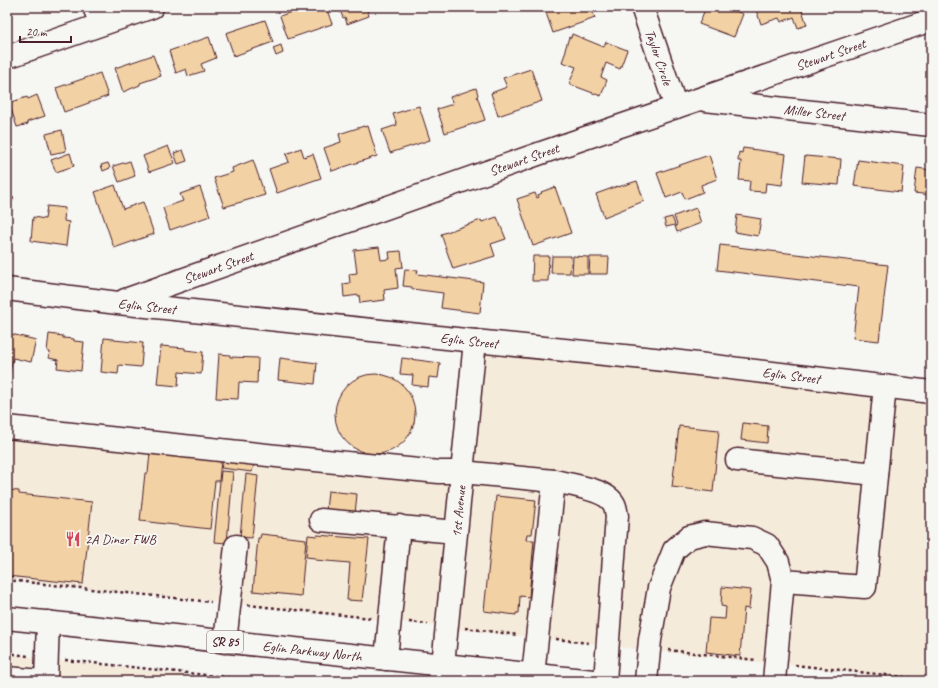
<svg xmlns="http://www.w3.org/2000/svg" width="938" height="688" font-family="Caveat,sans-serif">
  <rect width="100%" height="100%" fill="#f6f6f2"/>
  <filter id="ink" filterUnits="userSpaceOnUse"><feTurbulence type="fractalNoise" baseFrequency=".025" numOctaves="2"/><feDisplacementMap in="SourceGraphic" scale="8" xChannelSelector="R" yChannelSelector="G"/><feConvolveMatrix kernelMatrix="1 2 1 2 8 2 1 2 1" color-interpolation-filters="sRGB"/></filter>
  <g filter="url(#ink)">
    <path fill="#f5ebdb" d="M484,351L662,369L931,401V681L456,629Z
      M7,435L451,484L437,626L7,579Z
      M7,654L235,681H7Z"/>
    <path fill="#f2d1a4" stroke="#4a1f2b" d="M305,7H326L332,24L288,39L280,16Z
      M339,7H373L367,9L369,16L347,24L345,17L343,18Z
      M544,7H591L595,18L553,33Z
      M706,7H729L728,8L743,14L734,37L699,24Z
      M755,7H801L807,25L798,28L794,17L781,22L779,18L761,24Z
      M265,20L273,42L234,56L226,33Z
      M572,34L604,47L606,42L627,50L620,69L606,63L601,77L607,80L601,96L569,84L576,67L562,62L566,51L565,50L569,37L571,38Z
      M209,37L216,58L201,64L204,71L188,76L186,69L176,73L169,51Z
      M281,45L283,53L276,56L273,48Z
      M153,55L161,76L140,83V85L123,92L115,68Z
      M531,69L542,101L498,116L491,93L507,87L503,78Z
      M100,73L108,96L64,112L56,88Z
      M476,88L478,95L477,96L485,120L445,133L437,109L453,104L450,97Z
      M37,95L45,116L27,122L28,124L17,127L9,103L27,97L28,99Z
      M419,106L430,140L390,153L382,130L397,125L393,114Z
      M364,126V127L368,126L377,156L332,171L324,148L341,142L339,134Z
      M62,130L66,151L51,154L46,134Z
      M168,146L175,163L149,172L143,156Z
      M301,148L304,157L313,154L321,178L277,193L269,169L289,162L286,154Z
      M743,148L786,154L782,185L766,183L765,192L749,191L750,181L739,180L741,161H738L739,152L742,153Z
      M183,150L187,161L178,164L174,153Z
      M70,153L74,166L56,172L51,160Z
      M709,155L717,179L701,185L703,192L685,199L682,192L666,198L657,173Z
      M805,156L841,159L839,185L802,182Z
      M253,160L265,195L224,207L214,178L233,172L232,168Z
      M858,160L904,166L901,192L854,186Z
      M130,161L135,176L119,182L113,166Z
      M108,163L110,168L103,171L101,165Z
      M917,168L931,170V195L914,193Z
      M637,181L644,201L604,217L596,194L618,186V187Z
      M115,185L123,209L143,202L154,234L114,248L95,192Z
      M200,187L210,216L170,230L163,208L183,201L180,194Z
      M555,187L571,233L533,246L517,199L535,193L537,198L539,197L538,195L542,193L541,192Z
      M7,191L8,192L7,195L14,198L7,209Z
      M47,206L65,208L64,221L69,222L66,246L31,241L33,217L45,219Z
      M696,208L701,223L677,232L675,226L677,225L674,216Z
      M737,215L761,219L758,236L735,232Z
      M497,217L506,239L491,244L495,256L453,269L441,234L481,220L482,222Z
      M672,217L675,225L666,227L664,219Z
      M720,245L888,265L879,341L853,338L859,287L717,270Z
      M379,247L381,260L390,259L389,252L401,251L403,267L396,268L398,288L384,290L385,300L360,303L359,295L344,297L343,284L350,283L349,274L357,273L354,250Z
      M533,256H549L548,281H532Z
      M552,256H571L570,273H551Z
      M573,256L588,257V274H572Z
      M590,257H609L608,274H589Z
      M405,269L418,270L417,274L483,282L480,313L441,308L443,293L412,289V287L403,286Z
      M7,333L36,340L31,362L13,358L8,380Z
      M49,334L63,336V338L74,339V341L84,342L81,371L57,368L58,360L49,358L50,352L47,351Z
      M104,338L114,339V340L143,343L141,367L119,365L118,374L101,372Z
      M161,346L185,348V350L203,352L201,374L179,372L178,386L157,384Z
      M219,354L230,355V357L258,358L257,383L239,382L238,399L216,398Z
      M280,358L317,363L315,384L278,380Z
      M402,358L440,363L438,378L429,377L428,387L412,385L413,375L400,374Z
      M335 414a40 40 0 1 1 80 0a40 40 0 1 1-80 0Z
      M743,423L768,426L767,443L741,440Z
      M679,426L719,430L713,492L672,487Z
      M150,453L221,461L219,481H215L210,529L140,521L145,473H148Z
      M223,461L254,464L252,472L221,468Z
      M221,471L233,472L227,543L214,542Z
      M246,474L258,476L252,538L240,537Z
      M7,490L19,491V494L92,502L83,584L7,576Z
      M328,491L357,494L355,514L326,511Z
      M496,496L536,500L532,534H527L526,540H534L529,597L520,596L519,613H516V615L484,611Z
      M261,534L306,539L301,596L253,591L258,538H260Z
      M308,535L317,536V535L369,539L362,601L347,600L350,563L315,560V558L306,557Z
      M722,587L751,590L749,609L744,608L740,656L706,652L709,618L725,619L726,607L721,606Z"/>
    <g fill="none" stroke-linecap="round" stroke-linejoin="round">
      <defs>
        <g id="minor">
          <path d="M94,7L101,24"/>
          <path id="s1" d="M642,7L676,107"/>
          <path d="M7,57L152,7"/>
          <path id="s2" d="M705,100L931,125"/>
          <path id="s3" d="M7,289L118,303L475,341L664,360L931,392"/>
          <path id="s4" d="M125,300L544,152L931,20"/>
          <path d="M7,427L295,458L439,472H462L554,481L533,675"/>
          <path d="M737,460L876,474"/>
          <path d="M554,481C571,485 606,489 614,504C616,507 616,512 617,516L605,681"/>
          <path d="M321,520L456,532"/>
          <path d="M783,581L865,587L885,386"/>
          <path d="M225,642L236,546"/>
          <path d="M386,659L399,526"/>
          <path d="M7,678L42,681"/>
          <path d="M46,681L48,622"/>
          <path id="s5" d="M439,681L440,670L443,665L475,341"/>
          <path d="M646,681L650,640L659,588L674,550L689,537L705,533L752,538L767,545L778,562L783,581L774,681"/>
        </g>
        <g id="highway">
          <path id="s6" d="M7,618L593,681"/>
        </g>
      </defs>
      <use href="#minor" stroke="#4a1f2b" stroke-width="25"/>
      <use href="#highway" stroke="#4a1f2b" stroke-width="25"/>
      <path stroke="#4a1f2b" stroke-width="2.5" stroke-dasharray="3 3" stroke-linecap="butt" d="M7,580L211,602
        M248,605L371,618
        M409,622L428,624
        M465,628L518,635
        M556,639L589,643
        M668,650L756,660
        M7,653L28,656
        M65,660L262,681
        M795,665L931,680"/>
      <use href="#minor" stroke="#f6f6f2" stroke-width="22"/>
      <use href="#highway" stroke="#f6f6f2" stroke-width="22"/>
    </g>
  </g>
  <defs>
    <symbol id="restaurant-bare" viewBox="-9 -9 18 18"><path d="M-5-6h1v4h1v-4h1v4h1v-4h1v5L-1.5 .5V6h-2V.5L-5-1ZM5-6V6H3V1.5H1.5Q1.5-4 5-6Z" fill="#d1495b" stroke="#f6f6f2" stroke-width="2.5" paint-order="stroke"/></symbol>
  </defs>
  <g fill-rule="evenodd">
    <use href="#restaurant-bare" x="62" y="528" width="22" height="22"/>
  </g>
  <g text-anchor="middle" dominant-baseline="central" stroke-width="4" stroke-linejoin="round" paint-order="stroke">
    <rect fill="#f6f6f2" stroke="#7e6067" stroke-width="1" x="207" y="631" width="36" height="22" rx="3"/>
    <g font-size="13" font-weight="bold" fill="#4a1f2b">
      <text x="225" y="642">SR 85</text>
    </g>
    <g font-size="14" fill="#4a1f2b" stroke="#f6f6f2">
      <text stroke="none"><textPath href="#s4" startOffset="747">Stewart Street</textPath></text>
      <text stroke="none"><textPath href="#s1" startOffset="53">Taylor Circle</textPath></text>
      <text stroke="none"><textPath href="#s2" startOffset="110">Miller Street</textPath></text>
      <text stroke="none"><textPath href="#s4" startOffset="423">Stewart Street</textPath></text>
      <text stroke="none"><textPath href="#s4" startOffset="99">Stewart Street</textPath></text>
      <text stroke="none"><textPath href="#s3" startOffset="141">Eglin Street</textPath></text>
      <text stroke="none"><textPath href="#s3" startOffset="465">Eglin Street</textPath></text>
      <text stroke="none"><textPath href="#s3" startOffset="789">Eglin Street</textPath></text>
      <text stroke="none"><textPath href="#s5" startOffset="171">1st Avenue</textPath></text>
      <text stroke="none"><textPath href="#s6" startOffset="307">Eglin Parkway North</textPath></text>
    </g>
    <g font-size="14" fill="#4a1f2b" stroke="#f6f6f2" text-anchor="start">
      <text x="85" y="539">2A Diner FWB</text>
    </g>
  </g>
  <rect width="938" height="688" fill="none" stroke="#f6f6f2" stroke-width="24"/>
  <rect x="12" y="12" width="914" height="664" fill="none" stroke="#4a1f2b" stroke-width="1.5" filter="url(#ink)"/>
  <path d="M20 36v6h51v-6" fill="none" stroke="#4a1f2b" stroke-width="2"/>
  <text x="26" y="36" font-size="12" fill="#4a1f2b" stroke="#f6f6f2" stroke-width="3" paint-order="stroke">20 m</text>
</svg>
